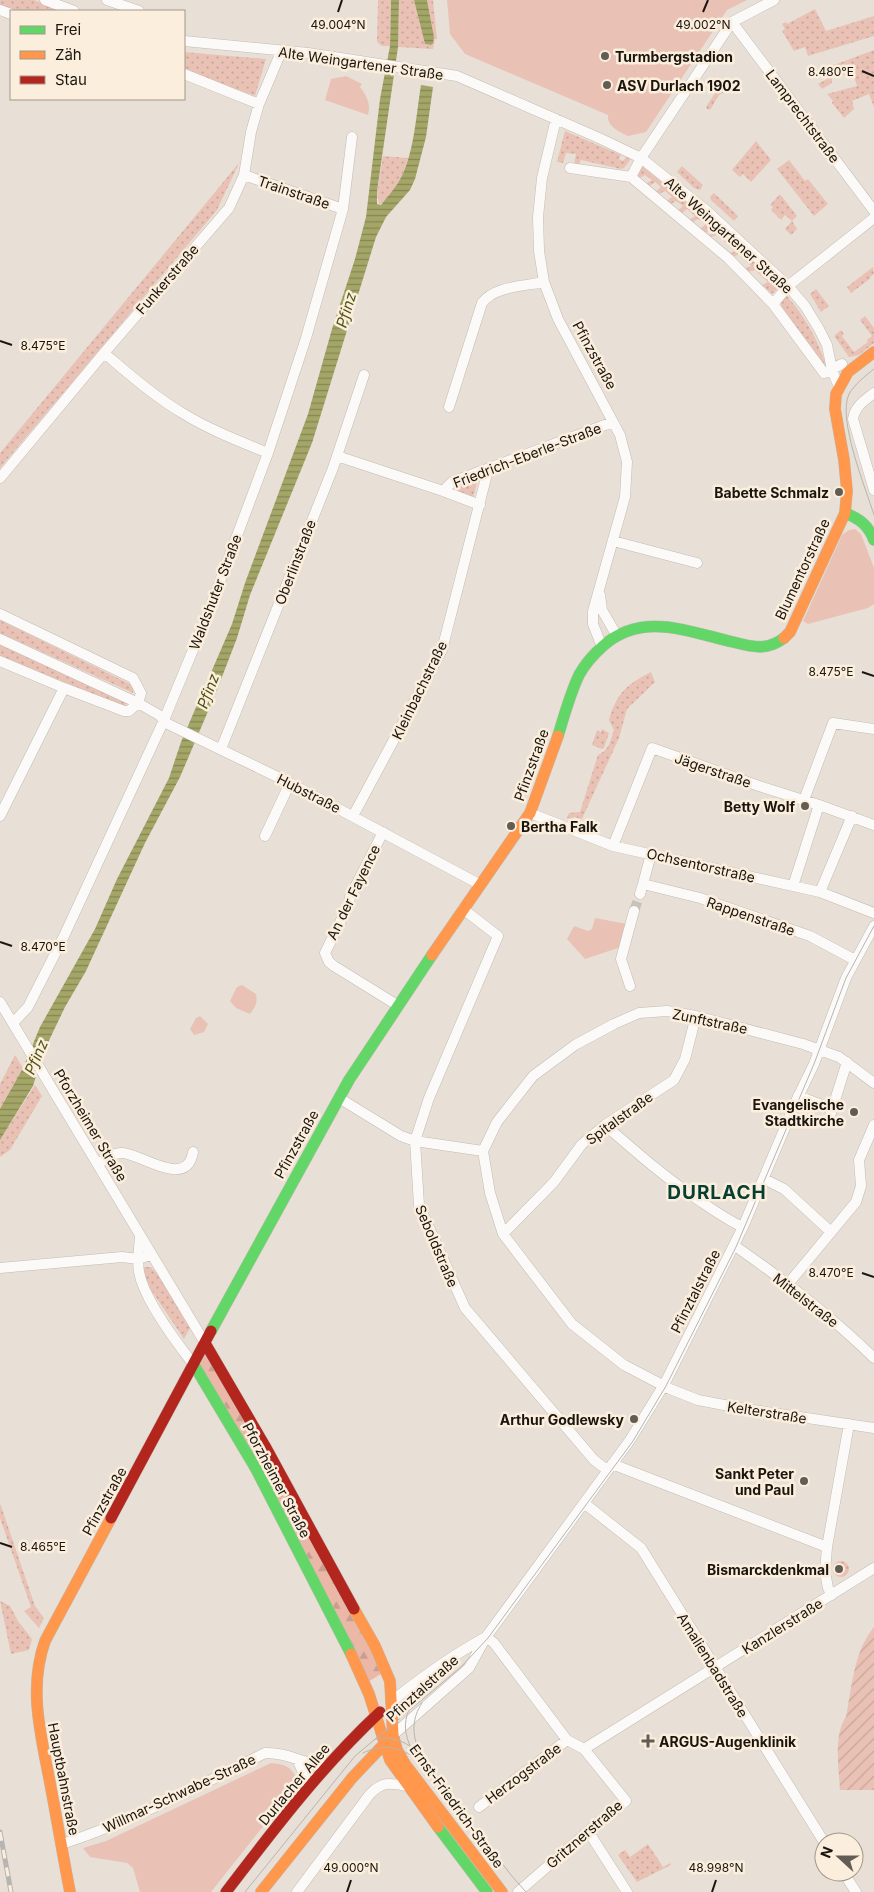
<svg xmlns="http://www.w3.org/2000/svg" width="874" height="1892" font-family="Inter,sans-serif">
  <defs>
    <pattern id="grass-dots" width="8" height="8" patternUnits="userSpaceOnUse" patternTransform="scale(1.25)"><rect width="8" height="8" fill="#e9c2b5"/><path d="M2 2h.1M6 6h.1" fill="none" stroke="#c7a69a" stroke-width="1.8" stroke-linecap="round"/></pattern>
    <pattern id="forest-firs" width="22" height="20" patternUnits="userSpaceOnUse" patternTransform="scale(1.25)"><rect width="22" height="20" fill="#ebb8a7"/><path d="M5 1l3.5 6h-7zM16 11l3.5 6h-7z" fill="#c99d8f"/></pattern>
    <pattern id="garden-furrows" width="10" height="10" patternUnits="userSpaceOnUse" patternTransform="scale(1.25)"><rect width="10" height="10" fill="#e9c2b5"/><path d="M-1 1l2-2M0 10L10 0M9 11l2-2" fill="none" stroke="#c7a69a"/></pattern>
    <pattern id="water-rules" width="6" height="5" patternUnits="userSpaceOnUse" patternTransform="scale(1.25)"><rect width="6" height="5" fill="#a3a667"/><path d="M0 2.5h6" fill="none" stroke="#848653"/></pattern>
  </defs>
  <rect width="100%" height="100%" fill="#e8e0d6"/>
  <path fill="url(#grass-dots)" d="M0,0H34L64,11H18L0,5Z
    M378,0H391L390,46H382L377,42Z
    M399,0H414L425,44L430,45L434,37L427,0H433L437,39H435L433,49L398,47Z
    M815,9L826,31L874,16V36L808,56L805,47L794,51L782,31L785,29L782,24L786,22L787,24Z
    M874,50V107L869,94L852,101L854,109L844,118L832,103L833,101L827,94L857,86L853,73L832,77V83L822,89L818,84L829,78L826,68Z
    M184,52L266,59L255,96L184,70Z
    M724,79L729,82L731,87L718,96L711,109L708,110L706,107Z
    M565,131L621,155L619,159L623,161L626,157L631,159L624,168L621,169L581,160L579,165L574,164L576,154L566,153L563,163L557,162Z
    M756,141L771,160L751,182L743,174L740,177L732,170Z
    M383,156L408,158C404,175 393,196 379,205L377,192Z
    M789,160L805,181L808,179L828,204L814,216L777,169Z
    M239,163L217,210L0,468V453Z
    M641,165L711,223L707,226L710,229L705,234L700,229L706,224L698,219L691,223L689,220L695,216L687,209L680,214L677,211L683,206L676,201L669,205L665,202L672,197L665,191L657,195L654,193L661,187L655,182L648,187L645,184L652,180L645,175L638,179L636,173Z
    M682,166L703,185L700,190L694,188L677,172Z
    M714,193L738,216L734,221L711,200L710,197Z
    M780,194L797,216L792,221L797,229L791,235L785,229L792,221L785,215L781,220L771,210L773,207L770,205Z
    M719,229L780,287L772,294L762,285L768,282L755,270L748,272L745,269L751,266L739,254L733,257L730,254L735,251L717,235L710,237L708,236Z
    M873,267L874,274L870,277L871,278L851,293L847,287Z
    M816,289L829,306L821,312L810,294Z
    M787,296C806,318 818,340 827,368L821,363L781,306L782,300Z
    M865,316L874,328V343L859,355L849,357L834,336L841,330L844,334L842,336L854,352L868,342L867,340L872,336L860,320Z
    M478,479L473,498L455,491V489Z
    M0,620L132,685L133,687V693L0,633Z
    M0,644L127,703V704L123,706L0,656Z
    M651,672L655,682L627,709L619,738L582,819L574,817L571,819L567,818L569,813L580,812L598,755C609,750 610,742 614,730L609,720C616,694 627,684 651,672Z
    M602,729L609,733L604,748L602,749L592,745L597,730L601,732Z
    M15,1055L23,1068L0,1109V1084Z
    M35,1085L42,1096L10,1150L0,1157V1140Z
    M144,1267H151L158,1275L190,1328L184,1339L145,1281L143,1269Z
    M0,1503L35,1606L44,1618L39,1628L24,1611L31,1607L0,1518Z
    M833 1569a8 8 0 1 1 16 0a8 8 0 1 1-16 0Z
    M0,1601L10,1606L18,1621L32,1639L29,1650L11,1654Z
    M648,1844L663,1867L670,1863L671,1865L637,1882L618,1855L625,1850L630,1857Z"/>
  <path fill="url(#forest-firs)" d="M207,1351L384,1672L368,1682L198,1368Z"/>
  <path fill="#e9c2b5" d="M447,0H747L727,10L646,132L628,136C619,131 607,127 608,115L465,54L450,34Z
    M346,76L362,84L360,87C367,96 371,104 368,115L325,100L331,79Z
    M855,529L861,534L874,568V604L868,608L808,624L803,621L842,535L849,530Z
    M595,918L627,924L621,947L585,959L567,939L574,926L588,931L592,929Z
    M242,985L256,994C258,1003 255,1007 250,1014L236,1008L230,1001L237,987Z
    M200,1016L208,1024L204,1032L194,1035L190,1029L196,1018Z
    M271,1763C286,1764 297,1769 296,1785L211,1892H140L133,1868L127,1863L90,1857L83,1848L106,1841Z"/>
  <path fill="url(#garden-furrows)" d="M874,1627V1790H840C839,1769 833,1735 846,1717C852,1686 854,1651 874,1627Z"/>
  <path fill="url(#water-rules)" d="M391,0H399L398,47L377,191V204L381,205C386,198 393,191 398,183C414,158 416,115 421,85L433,87L426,137L415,179L410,190L386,217L376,237L312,443L250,595L237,638L215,695L180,777L145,843L86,971L65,1007L43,1053L33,1086L0,1140V1109L23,1068L40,1027L95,929L117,879L169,778L181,742L232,624L245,583L308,414L332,329L355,259L366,217L380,99L390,46Z
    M414,0H427L434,37L433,43L431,45L425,44Z"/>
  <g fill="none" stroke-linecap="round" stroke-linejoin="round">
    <path stroke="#c9c2b8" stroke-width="10" stroke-dasharray="10 5" stroke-linecap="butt" d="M634,911L640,894"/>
    <defs>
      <path id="street" d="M45,0L74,11
        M107,0L139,11
        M0,10L11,14
        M732,22L874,211
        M184,41L308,53L457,76L599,138L641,158L707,211L788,286L805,306L819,329L827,345L832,370L839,387
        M184,74L259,104
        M556,119L542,178L538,217L539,251L544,282L558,319L620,435L627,462L625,497L593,611V624L602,647
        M570,168L631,177L728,258L773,304L824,373L842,364
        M244,175L343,209
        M631,177L641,158L732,22L774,0
        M773,304L788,286L874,218
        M104,353C129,374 155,397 184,414C210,430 239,441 268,453
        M874,393C865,400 855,406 853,419L874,490
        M449,407L482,303C494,286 526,286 544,282
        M337,456L443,491L452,482L613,422
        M0,478L104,353L229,208L244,175L251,132L259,104L281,52
        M443,491L480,505
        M613,541L697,563
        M600,595L602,610L617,636
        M0,614L133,678L141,693L138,703
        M0,639L138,703L159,715L168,724L290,783L479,884
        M0,661L64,688L124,711H129L138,703
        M221,749L333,468L364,375
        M804,800L833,723L874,729
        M530,813L613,846L820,892L874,913
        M0,816L64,688
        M353,816L442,650L488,470
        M383,832L350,897L349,904L325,953L329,962L334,966L397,1005
        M265,836L290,783
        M613,846L652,748L759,786L819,805L874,825
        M651,854L643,884L700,898L810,936L855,960
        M793,886L819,805
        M820,892L852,816
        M640,894L643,884
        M463,909L498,936L429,1098L415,1141L419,1205L465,1308L594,1460L607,1470
        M630,986L621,959L634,911
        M0,1002L205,1343
        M13,1023L28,1007L64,936L164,720L205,621L268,453L306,338L343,209L352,137
        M874,1083L839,1057L803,1044L696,1016L667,1011L639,1013L614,1024L575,1045L533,1076L497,1122L483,1151L490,1193L503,1234L572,1324L624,1365L670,1389L698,1400L740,1408L874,1428
        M798,1096L832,1109
        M339,1098L401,1136L415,1141L483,1151
        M831,1113L847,1062
        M605,1125C637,1153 668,1180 703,1203C716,1212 729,1221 743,1227
        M98,1164C105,1159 114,1152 123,1153C143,1155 187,1189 193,1152
        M764,1179L784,1189L831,1232
        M503,1234L554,1182L582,1144L605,1125L674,1080L685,1059L696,1016
        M140,1237C139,1249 137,1261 139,1272C144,1300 176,1342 194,1365
        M735,1246C784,1280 831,1316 874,1358
        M0,1268L122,1257L138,1259L151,1255
        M788,1284L856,1202L861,1186L859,1160L874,1125
        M612,1464L827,1547
        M584,1503L641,1548L824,1842
        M832,1595L828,1588L825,1572L827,1547L849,1424
        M486,1637L494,1643L567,1740L584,1749L626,1801L600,1821L518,1892
        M392,1701C422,1677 453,1655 486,1637
        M393,1735L469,1668L486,1637L630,1440L664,1385L743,1227L797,1099L814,1064L846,978L874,926
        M584,1749L874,1568
        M297,1759L306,1779V1791
        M479,1807L567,1740
        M588,1831L627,1892
        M62,1844C132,1821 199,1786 265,1753C288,1752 305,1765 328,1766
        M843,1872L856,1892
        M297,1892L370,1794C383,1781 389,1783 407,1786"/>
      <path id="fast" d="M845,513C860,519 868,525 874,540
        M558,736C564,716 570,694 579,675C585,664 594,654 603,646C642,611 689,632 733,642C752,647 767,651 784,638
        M211,1331L349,1080L432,955
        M194,1365L256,1469L351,1654
        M438,1827L487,1892"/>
      <path id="slow" d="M784,638L790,632L845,513L847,491L844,460L835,409L836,394L848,372L874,352
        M432,955L530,813L558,736
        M354,1609L375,1646L390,1681L393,1735L397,1750L405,1764L502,1892
        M351,1654L369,1694L390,1760L438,1827
        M70,1892C63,1856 57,1820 50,1783C41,1735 28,1689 45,1641L111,1518
        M261,1892L352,1778L389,1739"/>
      <path id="jam" d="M205,1343L265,1446L354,1609
        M111,1518L211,1331
        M226,1892C274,1829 322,1766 380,1712"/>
    </defs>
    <use href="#street" stroke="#c1bbb4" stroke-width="11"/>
    <use href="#fast" stroke="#c1bbb4" stroke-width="12"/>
    <use href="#slow" stroke="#c1bbb4" stroke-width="12"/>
    <use href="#jam" stroke="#c1bbb4" stroke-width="12"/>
    <use href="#street" stroke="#fcfaf9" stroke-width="10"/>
    <use href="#fast" stroke="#63d668" stroke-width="11"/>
    <use href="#slow" stroke="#ff974d" stroke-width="11"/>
    <use href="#jam" stroke="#b3261e" stroke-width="11"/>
    <path stroke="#b6b5b2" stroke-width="1" d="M874,369C865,376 855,384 849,394C837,419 866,489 874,515
      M409,1710C403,1723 405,1735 411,1748
      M376,1739C391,1736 402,1740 414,1749L511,1875L526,1892
      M418,1748C412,1733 412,1718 422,1703
      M363,1753C381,1744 400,1746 416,1759
      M245,1892L355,1756L461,1667L488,1638L633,1441L666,1386L736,1247L814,1064L846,978L874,926"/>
    <defs>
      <path id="rail" d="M0,1832L11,1892"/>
    </defs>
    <use href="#rail" stroke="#b6b5b2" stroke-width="5"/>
    <use href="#rail" stroke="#fceedc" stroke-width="3" stroke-dasharray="9" stroke-linecap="butt"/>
  </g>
  <path fill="none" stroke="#1a150f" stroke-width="2" d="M338,12L342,0M703,12L708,0M862,71L874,76M0,341L12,345M862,672L874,676M0,942L12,946M862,1273L874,1277M0,1543L12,1547M347,1892L351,1880M712,1892L716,1880"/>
  <g fill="#625c55" stroke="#fceedc" stroke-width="2">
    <circle cx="605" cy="56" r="5"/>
    <circle cx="607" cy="85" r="5"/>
    <circle cx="839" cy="492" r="5"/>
    <circle cx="805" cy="806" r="5"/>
    <circle cx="511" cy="826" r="5"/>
    <circle cx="854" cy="1112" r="5"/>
    <circle cx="634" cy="1419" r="5"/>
    <circle cx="804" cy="1481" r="5"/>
    <circle cx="839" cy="1569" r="5"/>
    <path d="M645.5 1733.5h5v5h5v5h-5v5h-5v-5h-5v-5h5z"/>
  </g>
  <g text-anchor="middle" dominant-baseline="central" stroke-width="5" stroke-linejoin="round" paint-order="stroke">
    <g font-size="14" font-weight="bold" fill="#1a150f" stroke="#fceedc" text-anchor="end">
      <text x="615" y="56" text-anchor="start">Turmbergstadion</text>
      <text x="617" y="85" text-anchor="start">ASV Durlach 1902</text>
      <text x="829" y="492">Babette Schmalz</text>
      <text x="795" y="806">Betty Wolf</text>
      <text x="521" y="826" text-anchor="start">Bertha Falk</text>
      <text x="844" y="1104">Evangelische<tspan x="844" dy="16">Stadtkirche</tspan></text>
      <text x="624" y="1419">Arthur Godlewsky</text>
      <text x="794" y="1473">Sankt Peter<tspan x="794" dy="16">und Paul</tspan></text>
      <text x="829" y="1569">Bismarckdenkmal</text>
      <text x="659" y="1741" text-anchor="start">ARGUS-Augenklinik</text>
    </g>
    <g font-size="14" fill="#1a150f" stroke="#fceedc">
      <text transform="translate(361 63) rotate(8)">Alte Weingartener Straße</text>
      <text transform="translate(803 116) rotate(53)">Lamprechtstraße</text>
      <text transform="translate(294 192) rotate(19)">Trainstraße</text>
      <text transform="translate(729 235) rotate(42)">Alte Weingartener Straße</text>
      <text transform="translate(167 279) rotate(-49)">Funkerstraße</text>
      <text transform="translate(595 355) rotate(61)">Pfinzstraße</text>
      <text transform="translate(527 455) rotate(-21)">Friedrich-Eberle-Straße</text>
      <text transform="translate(295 562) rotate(-69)">Oberlinstraße</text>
      <text transform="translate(802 569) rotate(-65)">Blumentorstraße</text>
      <text transform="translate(215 592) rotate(-69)">Waldshuter Straße</text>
      <text transform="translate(419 690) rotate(-64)">Kleinbachstraße</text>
      <text transform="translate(531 765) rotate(-70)">Pfinzstraße</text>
      <text transform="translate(713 770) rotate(19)">Jägerstraße</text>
      <text transform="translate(309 793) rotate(27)">Hubstraße</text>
      <text transform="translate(701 865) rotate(13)">Ochsentorstraße</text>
      <text transform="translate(353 892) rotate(-64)">An der Fayence</text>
      <text transform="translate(751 916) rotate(19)">Rappenstraße</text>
      <text transform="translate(710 1021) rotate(12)">Zunftstraße</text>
      <text transform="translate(619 1118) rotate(-36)">Spitalstraße</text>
      <text transform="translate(91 1125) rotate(59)">Pforzheimer Straße</text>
      <text transform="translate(296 1144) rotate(-61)">Pfinzstraße</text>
      <text transform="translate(437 1246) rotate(67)">Seboldstraße</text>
      <text transform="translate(695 1291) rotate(-63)">Pfinztalstraße</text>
      <text transform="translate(806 1300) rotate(38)">Mittelstraße</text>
      <text transform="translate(767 1412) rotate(9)">Kelterstraße</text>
      <text transform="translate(277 1480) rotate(62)">Pforzheimer Straße</text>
      <text transform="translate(104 1501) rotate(-61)">Pfinzstraße</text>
      <text transform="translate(782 1626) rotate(-32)">Kanzlerstraße</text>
      <text transform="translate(713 1665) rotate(58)">Amalienbadstraße</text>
      <text transform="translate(422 1688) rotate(-42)">Pfinztalstraße</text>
      <text transform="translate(523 1773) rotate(-37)">Herzogstraße</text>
      <text transform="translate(64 1779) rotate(79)">Hauptbahnstraße</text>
      <text transform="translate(294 1784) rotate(-50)">Durlacher Allee</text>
      <text transform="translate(179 1793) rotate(-25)">Willmar-Schwabe-Straße</text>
      <text transform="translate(457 1806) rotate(54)">Ernst-Friedrich-Straße</text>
      <text transform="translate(584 1834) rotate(-41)">Gritznerstraße</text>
    </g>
    <g font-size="15" font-style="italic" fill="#4e5314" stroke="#fceedc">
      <text transform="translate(346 310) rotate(-73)">Pfinz</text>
      <text transform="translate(208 691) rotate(-69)">Pfinz</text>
      <text transform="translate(36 1057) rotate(-66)">Pfinz</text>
    </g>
    <g font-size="19" font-weight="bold" letter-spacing="1" fill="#053f32" stroke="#fceedc">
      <text x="717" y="1192">DURLACH</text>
    </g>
  </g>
  <g font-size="12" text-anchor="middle" fill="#1a150f" stroke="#fceedc" stroke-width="5" stroke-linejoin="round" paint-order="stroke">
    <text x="338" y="29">49.004°N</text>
    <text x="703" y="29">49.002°N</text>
    <text x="831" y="76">8.480°E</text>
    <text x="43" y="350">8.475°E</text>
    <text x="831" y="676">8.475°E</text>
    <text x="43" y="951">8.470°E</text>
    <text x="831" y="1277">8.470°E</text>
    <text x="43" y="1551">8.465°E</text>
    <text x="351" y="1872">49.000°N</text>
    <text x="716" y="1872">48.998°N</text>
  </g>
  <rect x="10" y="10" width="175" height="90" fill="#fceedc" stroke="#a2978a"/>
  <rect x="20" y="26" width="25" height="8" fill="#63d668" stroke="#a2978a"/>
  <text x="55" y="35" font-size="15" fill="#1a150f">Frei</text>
  <rect x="20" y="51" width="25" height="8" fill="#ff974d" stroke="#a2978a"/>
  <text x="55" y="60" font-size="15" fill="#1a150f">Zäh</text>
  <rect x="20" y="76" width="25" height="8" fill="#b3261e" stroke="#a2978a"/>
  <text x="55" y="85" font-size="15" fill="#1a150f">Stau</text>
  <g transform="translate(839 1857) rotate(291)"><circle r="24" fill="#fceedc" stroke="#a2978a"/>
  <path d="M0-4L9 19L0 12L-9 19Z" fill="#625c55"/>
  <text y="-8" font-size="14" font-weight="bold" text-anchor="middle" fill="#1a150f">N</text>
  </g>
</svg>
